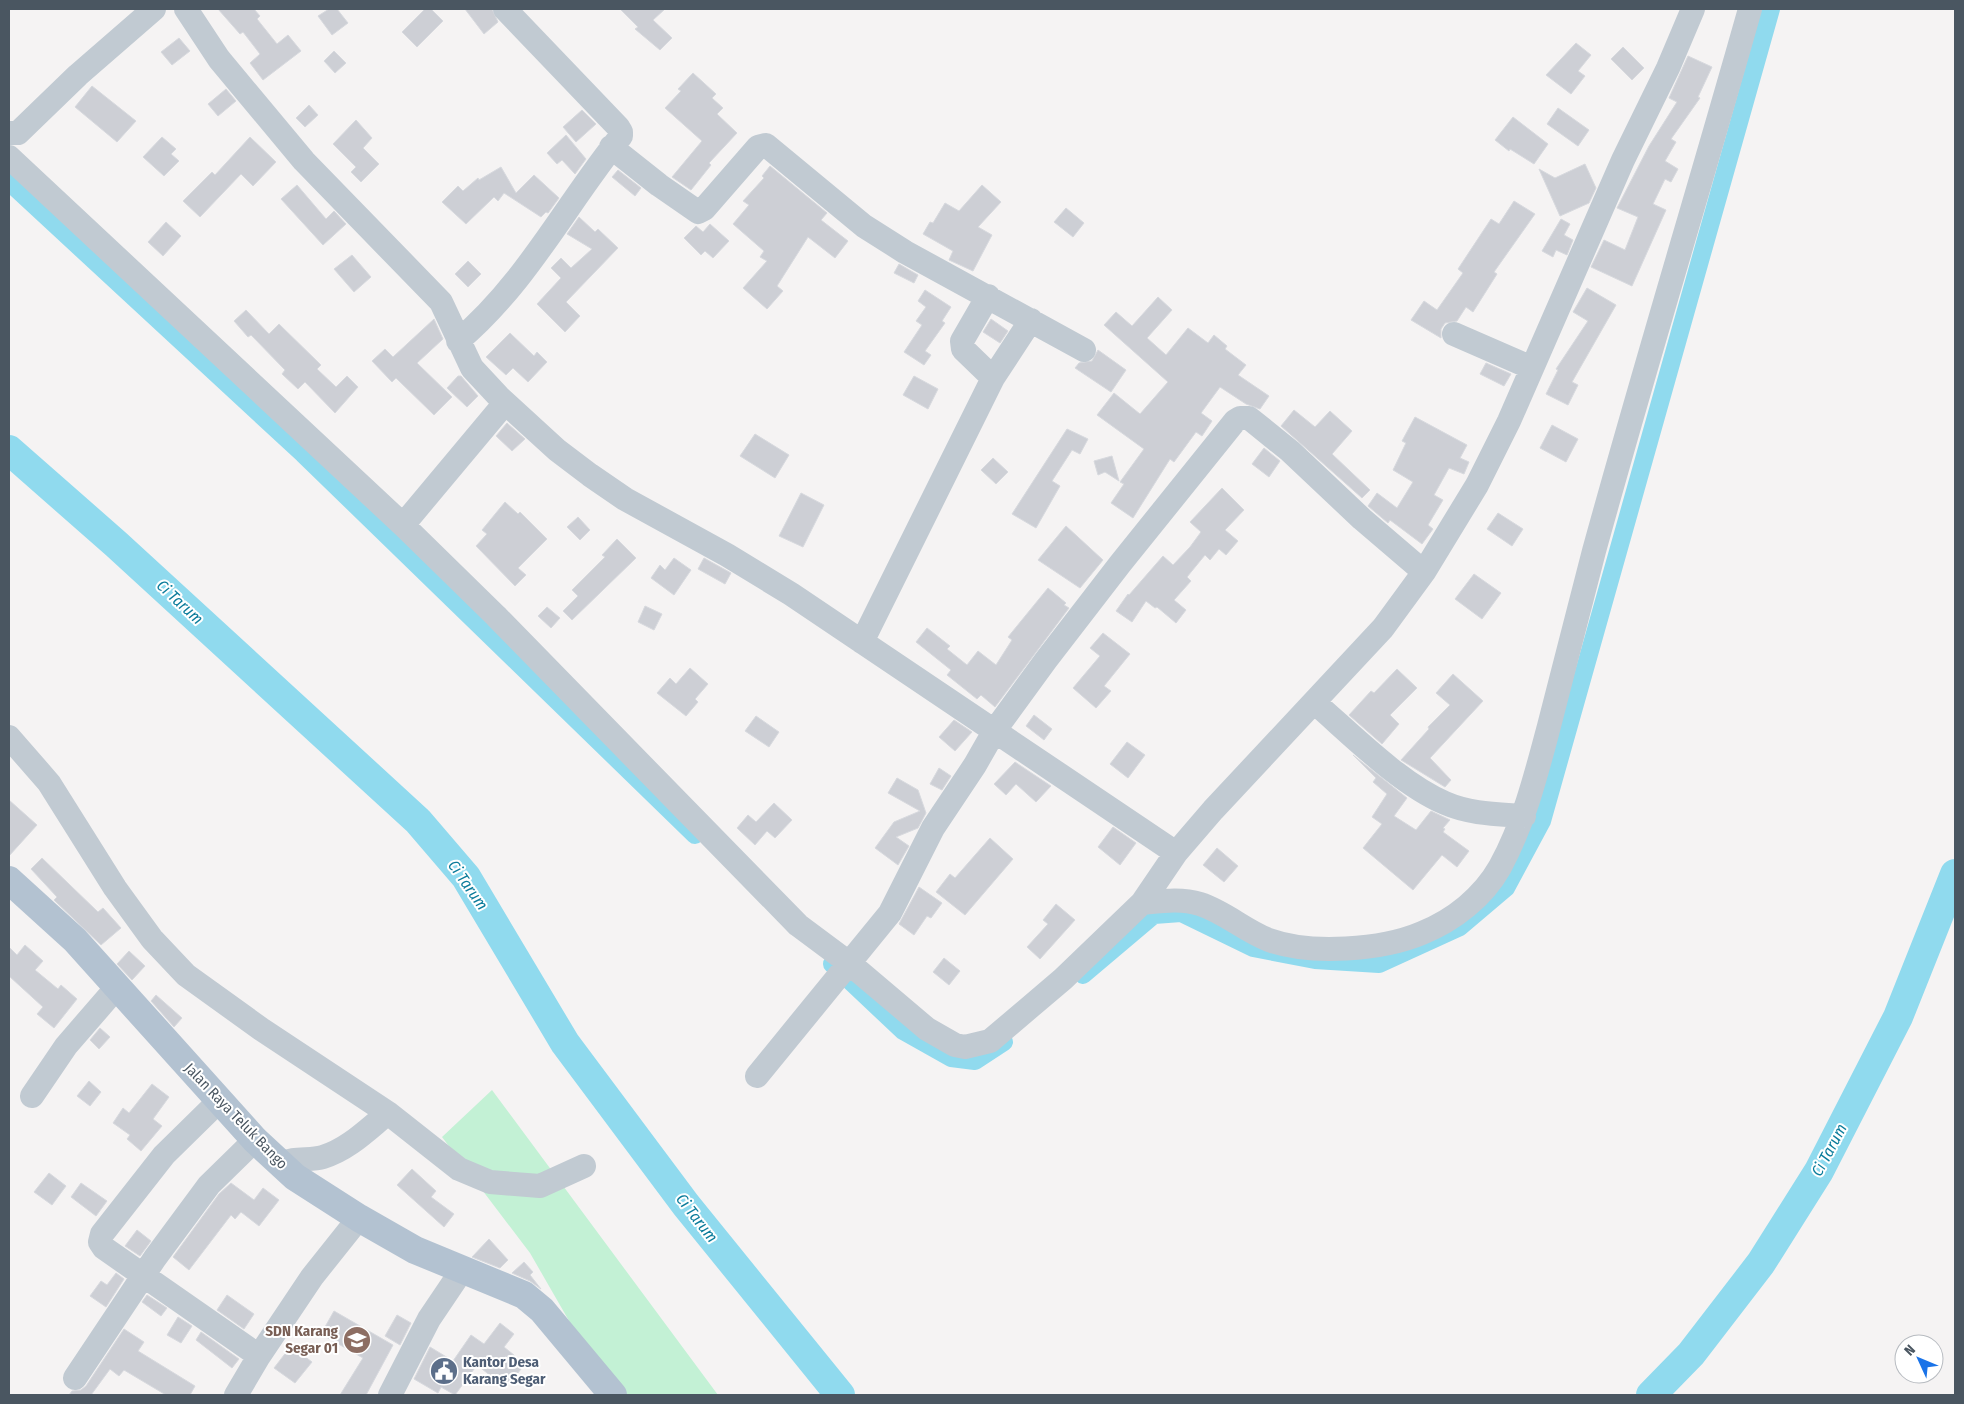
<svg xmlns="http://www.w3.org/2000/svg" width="1964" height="1404" font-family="'Fira Sans Condensed',sans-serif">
  <rect width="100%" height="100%" fill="#f5f3f3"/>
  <path fill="#c3f1d5" d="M492,1090L718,1395H622L595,1366L530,1253L442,1137Z"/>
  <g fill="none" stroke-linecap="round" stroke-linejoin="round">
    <path stroke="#90daee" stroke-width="18" d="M9,182L303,454L695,835
      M832,964L903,1031L951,1058L975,1061L1004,1042
      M1083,975L1154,915L1181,913L1253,948L1315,960L1379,964L1460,927L1506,888L1542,821L1771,9"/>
    <path stroke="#90daee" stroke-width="30" d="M9,450L116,544L418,821L466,877L565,1043L686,1205L840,1395
      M1651,1395L1691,1354L1761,1263L1819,1171L1898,1017L1955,874"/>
  </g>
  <path fill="#cdcfd5" stroke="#d7d9de" d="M218,9H254L260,16L257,19L277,44L288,35L301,51L263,80L250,63L260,54L243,32L240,34Z
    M329,9H337L348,23L332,35L318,16Z
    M425,9H431L443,21L417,47L402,32Z
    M465,9H492L498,22L484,34Z
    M620,9H665L653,20L672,38L660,50L635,29L638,27Z
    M179,38L190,51L172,65L161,52Z
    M1576,43L1591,55L1578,71L1585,76L1571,94L1546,75Z
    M1623,47L1644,68L1632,80L1611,59Z
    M334,51L346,63L335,73L324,61Z
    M1688,56L1712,67L1698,97L1700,98L1671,139L1676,142L1665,161L1678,169L1671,182L1665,179L1653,204L1666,210L1632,286L1591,267L1604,240L1625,250L1638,217L1617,208L1649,146L1677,102L1669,98Z
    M693,73L716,94L712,98L723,108L717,114L737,133L709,163L711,165L691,190L672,177L702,141L665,108L681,91L678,89Z
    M92,86L136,121L117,142L75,107Z
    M226,89L236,101L218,116L208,104Z
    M309,105L318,115L305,127L296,118Z
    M1558,108L1589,130L1578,146L1547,124Z
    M582,110L596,124L576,142L563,127Z
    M1513,117L1548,144L1534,164L1510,149L1509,151L1495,140Z
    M356,120L372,138L363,148L379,164L361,182L351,172L356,167L333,144Z
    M566,135L586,159L575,174L562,160L557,164L547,153Z
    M162,137L176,149L171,154L179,161L164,176L143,157Z
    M250,137L276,162L253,186L241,174L200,217L183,201L212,172L215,175Z
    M1585,164L1596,188L1589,203L1560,216L1539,169L1555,178Z
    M770,166L827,213L821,220L848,241L835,258L808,237L777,286L783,291L767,309L743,288L767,261L760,257L764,251L733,224L749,205L743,201L764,178L762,176Z
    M501,167L516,193L534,175L559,198L548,213L546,212L541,217L504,193L498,201L494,197L466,224L442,202L458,186L463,191L478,178L479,180Z
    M618,170L641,188L635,196L612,177Z
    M297,185L326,219L334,211L346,224L323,245L281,199Z
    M982,185L1001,202L978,227L992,235L973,271L949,260L953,251L923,234L930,222L933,223L945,203L959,211Z
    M1514,201L1535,214L1494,272L1497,274L1473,312L1466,307L1457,321L1445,323L1441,329V338L1411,320L1424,301L1437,310L1463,273L1458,269L1491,219L1499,224Z
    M1066,208L1084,223L1073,237L1054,222Z
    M579,217L595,232L598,229L618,248L566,302L580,316L565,332L537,304L561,278L551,268L561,258L571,268L592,249L567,234Z
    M1561,219L1570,224L1564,235L1573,240L1567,255L1556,250L1553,257L1542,251Z
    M166,222L181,236L163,256L148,242Z
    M710,224L729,241L713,258L705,251L701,255L684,238L696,226L703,232Z
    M352,255L371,277L354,292L334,269Z
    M468,261L481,274L468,287L455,274Z
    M899,264L918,275L914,283L894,273Z
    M1587,288L1616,305L1572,382L1578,385L1568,405L1546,394L1558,370L1556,369L1588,321L1573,312Z
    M925,290L951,307L942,321L945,323L925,351L931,355L924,365L904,352L922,325L916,321L926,307L918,301Z
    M1158,297L1172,310L1147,338L1166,355L1188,328L1208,343L1214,335L1227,346L1225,349L1246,365L1238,375L1269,396L1260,409L1246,404L1220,387L1201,413L1212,421L1202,436L1196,432L1174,462L1170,459L1133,518L1111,503L1124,484L1120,482L1144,449L1097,415L1114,393L1140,414L1168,382L1104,325L1116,312L1132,326Z
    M246,310L269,334L279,324L321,365L317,369L336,387L347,376L358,387L335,413L305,382L298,389L282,374L285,370L251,335L248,337L234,321Z
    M434,319L443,339L417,363L452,397L434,415L396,378L392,382L372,361L385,349L393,357Z
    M991,319L1008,331L1000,343L983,332Z
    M510,333L534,356L537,352L547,362L528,382L513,368L506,375L486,357Z
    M1098,350L1126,370L1111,392L1075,368L1079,363L1092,361Z
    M1486,363L1511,374L1504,386L1480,374Z
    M458,376H461L478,396L467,407L447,388Z
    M914,376L938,389L928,409L903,395Z
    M1294,410L1315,427L1330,411L1352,431L1332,454L1370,490L1362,498L1281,426Z
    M1415,417L1467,445L1460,458L1469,462L1464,474L1449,468L1434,495L1443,500L1428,525L1433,529L1422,544L1390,520L1388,523L1368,506L1377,493L1397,508L1413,482L1393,470L1406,443L1402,441Z
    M507,423L525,439L512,451L496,436Z
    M1552,425L1578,439L1566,462L1540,448Z
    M1067,429L1088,439L1080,454L1072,450L1052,481L1060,486L1036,528L1012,514Z
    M755,434L789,455L775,478L740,456Z
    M1264,448L1280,461L1269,477L1252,464Z
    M1112,456L1119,481L1105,472L1098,475L1094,461Z
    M993,458L1008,472L996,484L981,470Z
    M1222,488L1244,510L1225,530L1238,541L1226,555L1219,549L1210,560L1205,555L1187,577L1191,581L1174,600L1186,610L1176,623L1157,607L1155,608L1146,601L1132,622L1116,611L1128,594L1129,595L1163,556L1173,565L1190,547L1201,532L1190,522Z
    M801,493L824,505L803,547L779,536Z
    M505,502L518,514L520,512L547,539L518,568L526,575L515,586L476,546L487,534L482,530Z
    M1498,513L1523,529L1512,546L1487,529Z
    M578,517L590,530L580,540L567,527Z
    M1066,526L1103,560L1080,588L1038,560Z
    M617,539L636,558L572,620L563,611L578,596L572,590L605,557L602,555Z
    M674,558L691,570L674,595L651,578L660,565L665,570Z
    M704,558L731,573L725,584L698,569Z
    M1474,574L1501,593L1482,619L1455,599Z
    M1048,588L1066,603L1064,605L1069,608L995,707L981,695L977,699L947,675L951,670L916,642L927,628L950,646L947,649L967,665L978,651L996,665L1012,640L1008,637Z
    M645,606L662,614L654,630L638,622Z
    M547,607L560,618L551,628L538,616Z
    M1103,633L1130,654L1104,686L1111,691L1096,708L1073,688L1100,656L1090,648Z
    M690,668L708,684L695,699L698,702L686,716L657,693L670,678L676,684Z
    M1397,669L1417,688L1390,715L1399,724L1382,744L1349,715L1371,691L1374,693Z
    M1453,674L1483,701L1430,758L1451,780L1445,787L1401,760L1429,729L1428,727L1450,705L1436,693Z
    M1034,715L1052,729L1044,740L1026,726Z
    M756,716L779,732L769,747L745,731Z
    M954,720L972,732L955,751L939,737Z
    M1127,742L1145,755L1128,778L1110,764Z
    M1353,755L1407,798L1394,816L1416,830L1431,811L1450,820L1443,828L1445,829L1443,832L1469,851L1457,867L1442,855L1413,890L1363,848L1382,824L1372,817L1387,794L1373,782L1376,778Z
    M1015,762L1051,786L1036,802L1016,784L1006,795L994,784Z
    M939,768L951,776L942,790L930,784Z
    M897,778L918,790L926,813L918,828L896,837L909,846L898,865L875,848L894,822L920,811L888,793Z
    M9,800L37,825L9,856Z
    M774,803L792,820L775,838L767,831L755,845L737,828L748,815L756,822Z
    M1113,827L1136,843L1120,865L1098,847Z
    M990,838L1013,859L965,915L936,892L950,874L955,878Z
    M1217,848L1238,866L1224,882L1203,865Z
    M42,858L98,912L103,908L121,928L101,945L54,900L57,897L31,869Z
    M919,887L942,903L931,918L927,916L914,935L899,924Z
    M1056,904L1075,920L1040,959L1027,947L1048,924L1043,920Z
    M25,945L43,961L35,970L58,989L61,985L77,999L54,1028L37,1014L43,1007L9,976V947L17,955Z
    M129,951L145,966L132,980L117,964Z
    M944,958L960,971L949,985L933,972Z
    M156,995L182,1018L174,1027L151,1001Z
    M100,1028L110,1037L99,1049L90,1040Z
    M89,1081L101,1092L90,1106L77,1096Z
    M152,1084L169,1097L153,1119L162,1126L141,1151L127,1139L130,1135L113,1123L123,1108L129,1113Z
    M412,1169L436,1191L431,1197L454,1214L444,1227L397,1185Z
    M49,1173L66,1186L52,1205L34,1192Z
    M81,1183L107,1201L96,1216L71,1197Z
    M231,1183L254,1200L263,1188L279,1200L259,1226L241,1212L235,1219L231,1215L189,1270L173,1257L219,1194Z
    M137,1230L151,1241L140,1256L125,1246Z
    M489,1239L508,1260L500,1268L472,1257Z
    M524,1262L533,1272L530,1275L541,1289L530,1281L512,1273Z
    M116,1273L124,1279L106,1307L90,1296L101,1281L107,1285Z
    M147,1295L167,1308L161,1316L142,1302Z
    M227,1295L254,1314L244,1329L217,1310Z
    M334,1311L393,1345L366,1395H340L363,1358L321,1334Z
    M397,1315L411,1323L400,1345L385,1336Z
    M178,1317L192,1326L181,1343L167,1335Z
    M500,1323L514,1334L504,1347L525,1364L506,1388L477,1365L455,1395L441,1387L438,1393L414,1379L430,1347L453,1361L471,1335L484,1344Z
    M124,1329L144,1342L138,1351L195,1386L190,1395H166L124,1370L119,1376L110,1369L91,1395H69L72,1391L81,1390L86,1386Z
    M201,1332L239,1359L232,1368L196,1340Z
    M291,1346L312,1362L295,1383L274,1368Z"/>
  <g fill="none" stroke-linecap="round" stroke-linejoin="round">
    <path stroke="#c1cad2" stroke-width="24" d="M186,9L219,59L304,161L441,302L472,368L499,397L557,450L590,475L625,499L727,555L791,594L1176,853
      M9,133H18L78,75L154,9
      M611,147L659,185L698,212L704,209L758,147L766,145L864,226L905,252L1084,350
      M9,157L403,525L496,616L798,925L849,963L927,1029L955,1045L965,1047L990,1041L1063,979L1142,903L1176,853L1213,810L1383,628L1424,572L1477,485L1509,421L1623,160L1668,68L1693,9
      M988,296L962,341L963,349L993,378
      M1454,334L1532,368
      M458,341C526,284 566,204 621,136V132L618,127L505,9
      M403,525L505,403
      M862,642L993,378L1031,320
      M1314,702C1351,734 1400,784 1445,803C1470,814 1497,814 1524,816
      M9,737L49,783L115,888L152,939L186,975L261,1029L388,1113L459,1169L490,1182L540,1186L584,1166
      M1142,903C1162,901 1181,898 1200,904C1225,912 1245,931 1269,940C1310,955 1382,950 1422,933C1454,920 1483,897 1500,867C1524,823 1536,775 1549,726C1564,668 1579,609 1594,551C1644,369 1699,190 1750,9
      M757,1076L890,913L933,828L975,765L995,730L1046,660L1120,564L1235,421L1240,418H1249L1290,451L1362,519L1424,572
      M32,1096L66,1046L117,987
      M219,1101L164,1155L102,1234L100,1242L104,1248L259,1356
      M281,1164C294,1157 310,1161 323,1157C349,1149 368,1129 388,1113
      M75,1378L155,1258L209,1185L255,1140
      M236,1395L259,1356L312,1277L359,1218
      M390,1395L429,1319L462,1270"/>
    <path stroke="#b3c2d1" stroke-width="28" d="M9,880L75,940L255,1140L295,1177L359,1218L415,1250L524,1295L542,1310L613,1395"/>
  </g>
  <defs>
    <symbol id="school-disc" viewBox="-11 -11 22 22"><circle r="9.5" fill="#8d6e63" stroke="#fff"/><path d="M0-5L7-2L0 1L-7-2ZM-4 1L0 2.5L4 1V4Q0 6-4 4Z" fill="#fff"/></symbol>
    <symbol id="civic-disc" viewBox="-11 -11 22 22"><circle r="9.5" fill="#5c6f8a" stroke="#fff"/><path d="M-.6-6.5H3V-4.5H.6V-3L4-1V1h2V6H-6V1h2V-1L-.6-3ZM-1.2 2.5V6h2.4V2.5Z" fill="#fff"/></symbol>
  </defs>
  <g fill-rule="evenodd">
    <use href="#school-disc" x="341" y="1324" width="32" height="32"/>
    <use href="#civic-disc" x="428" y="1355" width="32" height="32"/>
  </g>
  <g text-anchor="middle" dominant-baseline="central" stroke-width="4" stroke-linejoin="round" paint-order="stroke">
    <g font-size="15" fill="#4a5661" stroke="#fff">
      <text transform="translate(236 1116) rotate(46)">Jalan Raya Teluk Bango</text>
    </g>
    <g font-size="15" font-weight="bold" fill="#785e54" stroke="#fff" text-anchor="end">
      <text x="338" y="1331">SDN Karang<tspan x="338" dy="17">Segar 01</tspan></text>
    </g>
    <g font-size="15" font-weight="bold" fill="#4e5e75" stroke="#fff" text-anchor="start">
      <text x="463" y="1362">Kantor Desa<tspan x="463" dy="17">Karang Segar</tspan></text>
    </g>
    <g font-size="16" font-style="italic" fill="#0c7c9b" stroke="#fff">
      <text transform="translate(180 602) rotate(43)">Ci Tarum</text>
      <text transform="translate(468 885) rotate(55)">Ci Tarum</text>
      <text transform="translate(1829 1150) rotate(-62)">Ci Tarum</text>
      <text transform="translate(697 1218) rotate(52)">Ci Tarum</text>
    </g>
  </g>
  <rect width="1964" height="1404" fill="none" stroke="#4a5661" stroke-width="20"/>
  <g transform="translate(1919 1359) rotate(314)"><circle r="24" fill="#ffffff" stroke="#b7bbc0"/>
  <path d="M0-4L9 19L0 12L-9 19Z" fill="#1a73e8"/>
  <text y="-8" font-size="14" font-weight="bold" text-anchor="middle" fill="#4a5661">N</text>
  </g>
</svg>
